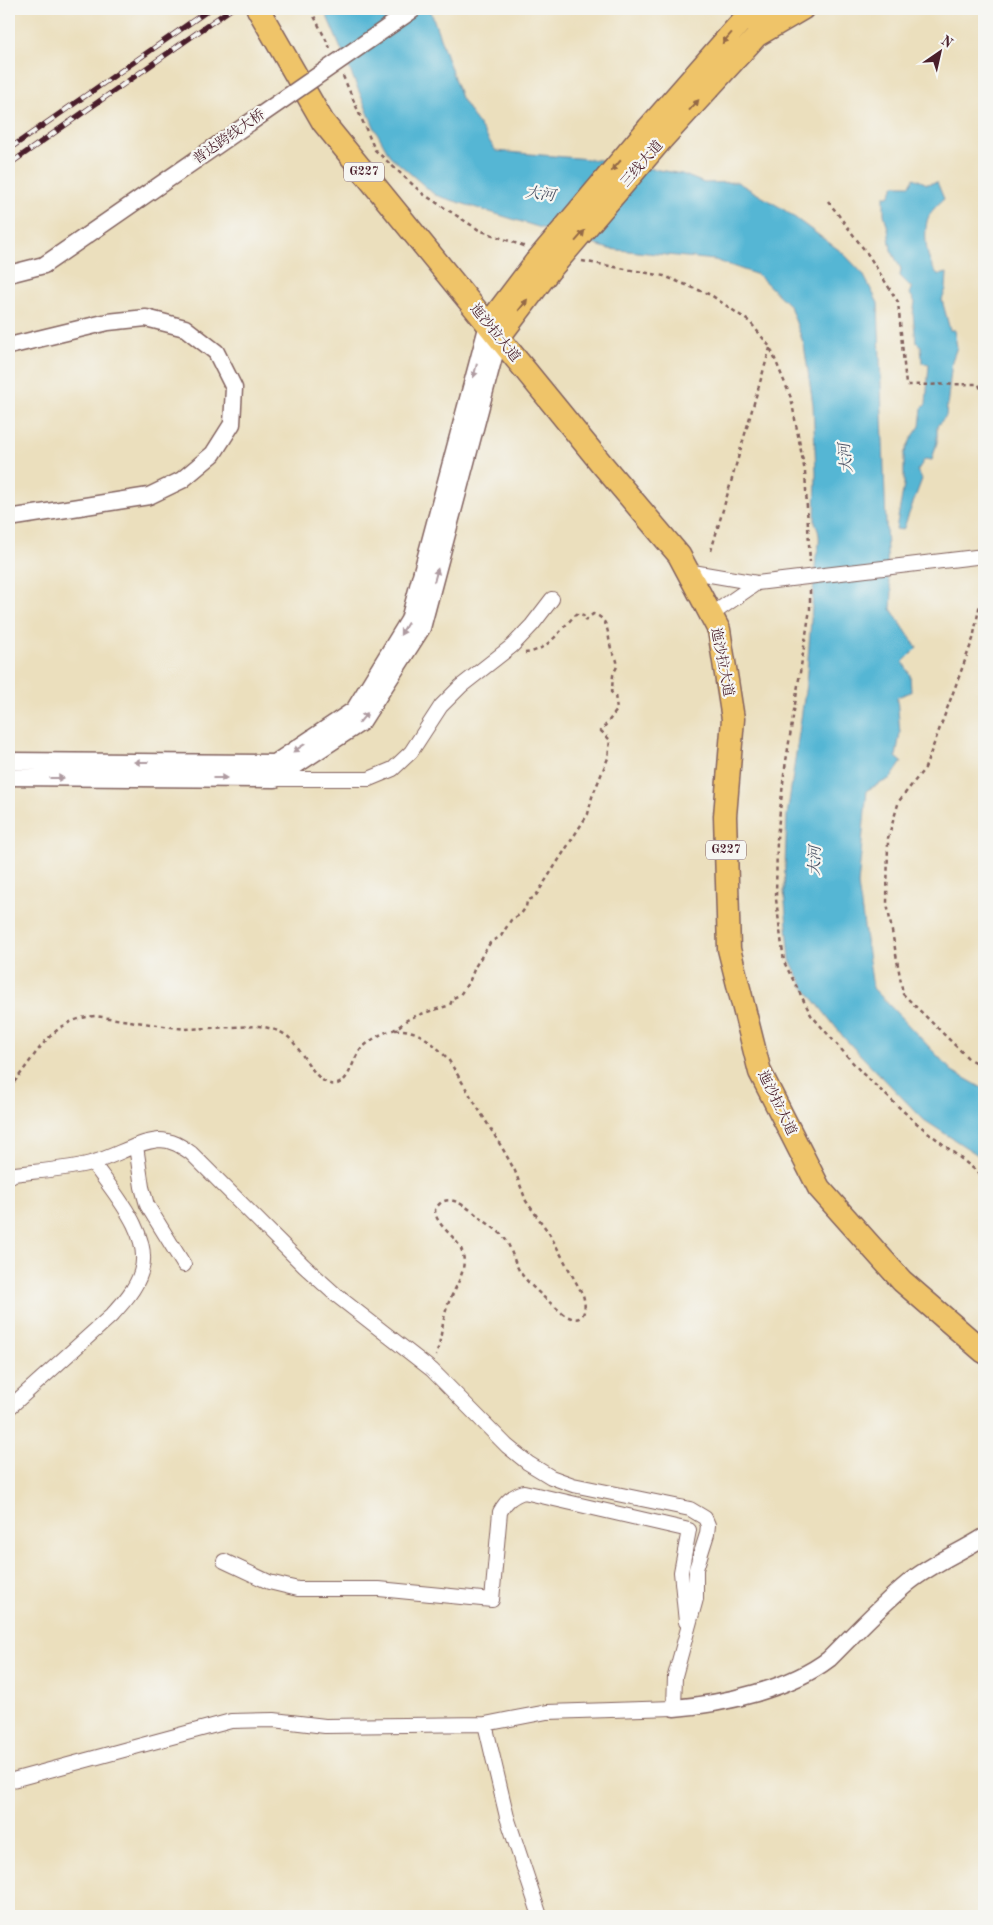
<svg xmlns="http://www.w3.org/2000/svg" width="993" height="1925" font-family="'Old Standard TT','Noto Serif SC',serif">
  <rect width="100%" height="100%" fill="#f6f6f2"/>
  <filter id="ink" filterUnits="userSpaceOnUse"><feTurbulence type="fractalNoise" baseFrequency=".02" numOctaves="2"/><feDisplacementMap in="SourceGraphic" scale="10" xChannelSelector="R" yChannelSelector="G"/><feConvolveMatrix kernelMatrix="1 2 1 2 8 2 1 2 1" color-interpolation-filters="sRGB"/></filter>
  <filter id="wash" filterUnits="userSpaceOnUse"><feTurbulence type="fractalNoise" baseFrequency=".0096" numOctaves="4" result="noise"/><feDisplacementMap in="SourceGraphic" scale="20" xChannelSelector="R" yChannelSelector="G"/><feGaussianBlur stdDeviation="1.12" result="paint"/><feColorMatrix in="noise" values="0 0 0 0 0 0 0 0 0 0 0 0 0 0 0 0 0 1.4 0 .05"/><feComposite in="paint" operator="in"/></filter>
  <g filter="url(#wash)">
    <rect width="100%" height="100%" fill="#ebdfbd"/>
    <path fill="#55b6d4" stroke="#506a80" d="M324,9H430L461,98L496,151L600,160L682,174L704,183L737,182L783,209L843,253L863,274L878,303L888,579L892,591L891,609L917,648L903,662L910,675L911,692L897,697L900,733L896,757L902,762L891,778L867,790L858,885L873,988L952,1071L984,1089V1159L924,1120L845,1039L804,987L790,960L784,891L787,816L806,684L816,556C820,545 821,534 815,523L816,472L813,404L804,345L790,306L758,275L715,260L609,249L435,195L390,156L375,129Z
      M914,178L927,184L937,182L944,199C938,204 931,211 928,218C923,232 926,266 939,275L947,273L946,289L942,300L950,330H954L957,347L952,361L946,416L937,426V442L932,460L925,459L917,471L922,479L903,530L896,529L904,485V454L911,439L920,426L922,408L926,404L929,364L922,363L921,346L916,342L913,314L915,302L910,294L912,288L900,276L901,269L891,250L888,229L884,214V196H889L895,185H910Z"/>
  </g>
  <g filter="url(#ink)">
    <g fill="none" stroke-linecap="round" stroke-linejoin="round">
      <defs>
        <path id="minor" d="M687,571L757,583
          M711,615L757,583
          M275,779H369L393,769L411,752L441,706L461,686L512,646L532,625L552,599
          M136,1146L142,1187L147,1205L184,1265
          M9,1177L14,1174C38,1171 72,1169 94,1162C116,1156 136,1142 159,1140C172,1140 181,1146 191,1153L304,1266L336,1295L432,1370L507,1446L528,1463L551,1477L573,1485L690,1509L705,1518L708,1525L707,1534L696,1569V1599L675,1676L674,1708L547,1712L485,1724L325,1726L274,1720L231,1721L9,1781
          M9,1408L111,1316C123,1303 136,1289 141,1272C153,1235 112,1191 93,1163
          M224,1561L269,1582L298,1589H379L492,1600L500,1512C506,1501 512,1496 524,1492L689,1530L681,1572L686,1622
          M485,1724L507,1817L540,1916"/>
        <path id="tertiary" d="M9,274L44,265
          M9,346L108,322L146,318L185,328L216,352L234,388L232,424L213,454L182,480L149,496L9,518
          M9,761L275,763L354,710L409,620L488,324
          M9,777L275,779L362,722L422,628L499,338
          M674,1708C723,1704 790,1689 829,1659C855,1633 880,1606 908,1583C931,1564 959,1553 984,1537"/>
        <path id="primary" d="M648,128L740,23L765,9
          M661,141L757,36L803,9
          M488,324L535,262
          M499,338L548,273"/>
        <path id="trunk" d="M258,9L323,122L601,463L679,555L719,630L733,719L725,816L729,949L760,1072L819,1188L902,1281L984,1352"/>
      </defs>
      <use href="#minor" stroke="#82625e" stroke-width="16"/>
      <use href="#tertiary" stroke="#82625e" stroke-width="19"/>
      <use href="#primary" stroke="#82625e" stroke-width="24"/>
      <use href="#trunk" stroke="#82625e" stroke-width="25"/>
      <path stroke="#82625e" stroke-width="2.5" stroke-dasharray="4 4" stroke-linecap="butt" d="M313,9V14L330,48
        M343,76L375,150L423,194L479,230L526,247
        M828,201L869,256L898,302L906,385L979,384L984,401
        M582,261L664,276L711,295L750,322L770,347L791,398L805,472L810,562
        M711,551L770,348
        M984,583L973,639L925,768L899,801L888,838L887,903L903,994L969,1059L984,1067
        M810,590V609L784,774L777,838L776,899L784,962L811,1015L862,1073L914,1121L984,1177
        M395,1030C418,1028 433,1043 448,1059L504,1151L515,1171L526,1201L549,1233L583,1295C588,1313 582,1326 563,1314C550,1302 535,1291 524,1277C513,1265 513,1248 503,1236C496,1229 487,1223 479,1217C467,1207 446,1189 435,1210C436,1227 456,1235 462,1251C469,1271 453,1289 447,1307C442,1323 441,1340 436,1356
        M9,1088C36,1058 49,1019 95,1016L185,1029L259,1026C269,1028 279,1030 287,1036C302,1047 316,1089 337,1084C351,1080 352,1058 362,1048C368,1042 377,1036 384,1033C388,1031 392,1031 395,1029C399,1027 403,1023 407,1020C420,1013 436,1010 450,1005L453,998L460,995L470,980L475,967L490,943L501,936L511,920L521,914L526,907L527,901L535,897L588,814L592,797L608,758L610,740L601,731L617,710L615,695L611,692C613,687 612,682 613,676C613,672 617,669 617,665C618,659 614,656 612,651C607,640 611,618 593,614L585,621L583,615L578,613C560,628 551,650 525,653"/>
      <use href="#minor" stroke="#fff" stroke-width="14"/>
      <use href="#tertiary" stroke="#fff" stroke-width="16"/>
      <use href="#primary" stroke="#efc469" stroke-width="21"/>
      <use href="#trunk" stroke="#efc469" stroke-width="22"/>
      <defs>
        <path id="rail" d="M9,149L210,9
          M11,163L231,9"/>
      </defs>
      <use href="#rail" stroke="#4a1f2b" stroke-width="5.5"/>
      <use href="#rail" stroke="#f6f6f2" stroke-width="4" stroke-dasharray="11" stroke-linecap="butt"/>
      <defs>
        <path id="minor-bridge" d="M757,583L984,556"/>
        <path id="tertiary-bridge" d="M44,265L414,9"/>
        <path id="primary-bridge" d="M535,262L648,128
          M548,273L661,141"/>
      </defs>
      <use href="#minor-bridge" stroke="#82625e" stroke-width="16" stroke-linecap="butt"/>
      <use href="#tertiary-bridge" stroke="#82625e" stroke-width="19" stroke-linecap="butt"/>
      <use href="#primary-bridge" stroke="#82625e" stroke-width="24" stroke-linecap="butt"/>
      <use href="#minor-bridge" stroke="#fff" stroke-width="14"/>
      <use href="#tertiary-bridge" stroke="#fff" stroke-width="16"/>
      <use href="#primary-bridge" stroke="#efc469" stroke-width="21"/>
    </g>
    <defs><path id="oneway-solid" d="M-6-.8H1V-3.2L6.5 0L1 3.2V.8H-6Z" transform="scale(1.25)"/></defs>
    <g fill="#946947">
      <use href="#oneway-solid" transform="translate(727 38) rotate(131)"/>
      <use href="#oneway-solid" transform="translate(694 105) rotate(-48)"/>
      <use href="#oneway-solid" transform="translate(616 166) rotate(130)"/>
      <use href="#oneway-solid" transform="translate(580 236) rotate(-49)"/>
      <use href="#oneway-solid" transform="translate(523 305) rotate(-52)"/>
    </g>
    <g fill="#ae9aa0">
      <use href="#oneway-solid" transform="translate(475 371) rotate(105)"/>
      <use href="#oneway-solid" transform="translate(436 575) rotate(-75)"/>
      <use href="#oneway-solid" transform="translate(404 629) rotate(121)"/>
      <use href="#oneway-solid" transform="translate(363 718) rotate(-50)"/>
      <use href="#oneway-solid" transform="translate(299 748) rotate(146)"/>
      <use href="#oneway-solid" transform="translate(141 762) rotate(-180)"/>
      <use href="#oneway-solid" transform="translate(57 778)"/>
      <use href="#oneway-solid" transform="translate(220 778)"/>
    </g>
  </g>
  <g text-anchor="middle" dominant-baseline="central" stroke-width="4.5" stroke-linejoin="round" paint-order="stroke">
    <g fill="#f6f6f2" stroke="#7e6067" stroke-width="1">
      <rect x="344" y="162.5" width="40" height="19" rx="4"/>
      <rect x="706" y="840.5" width="40" height="19" rx="4"/>
    </g>
    <g font-size="12" font-weight="bold" fill="#4a1f2b">
      <text x="364" y="172">G227</text>
      <text x="726" y="850">G227</text>
    </g>
    <g font-size="14" fill="#4a1f2b" stroke="#f6f6f2">
      <text transform="translate(229 137) rotate(-35)">普达跨线大桥</text>
      <text transform="translate(642 164) rotate(-49)">三线大道</text>
      <text transform="translate(495 333) rotate(51)">迤沙拉大道</text>
      <text transform="translate(722 662) rotate(79)">迤沙拉大道</text>
      <text transform="translate(777 1103) rotate(64)">迤沙拉大道</text>
    </g>
    <g font-size="15" font-style="italic" fill="#4e5466" stroke="#f6f6f2">
      <text transform="translate(540 195) rotate(8)">大河</text>
      <text transform="translate(847 458) rotate(-96)">大河</text>
      <text transform="translate(816 861) rotate(-88)">大河</text>
    </g>
  </g>
  <rect width="993" height="1925" fill="none" stroke="#f6f6f2" stroke-width="30"/>
  <g transform="translate(940 52) rotate(34)" stroke="#f6f6f2" stroke-width="4" paint-order="stroke">
  <path d="M0-4L9 19L0 12L-9 19Z" fill="#4a1f2b"/>
  <text y="-8" font-size="14" font-weight="bold" text-anchor="middle" fill="#4a1f2b">N</text>
  </g>
</svg>
